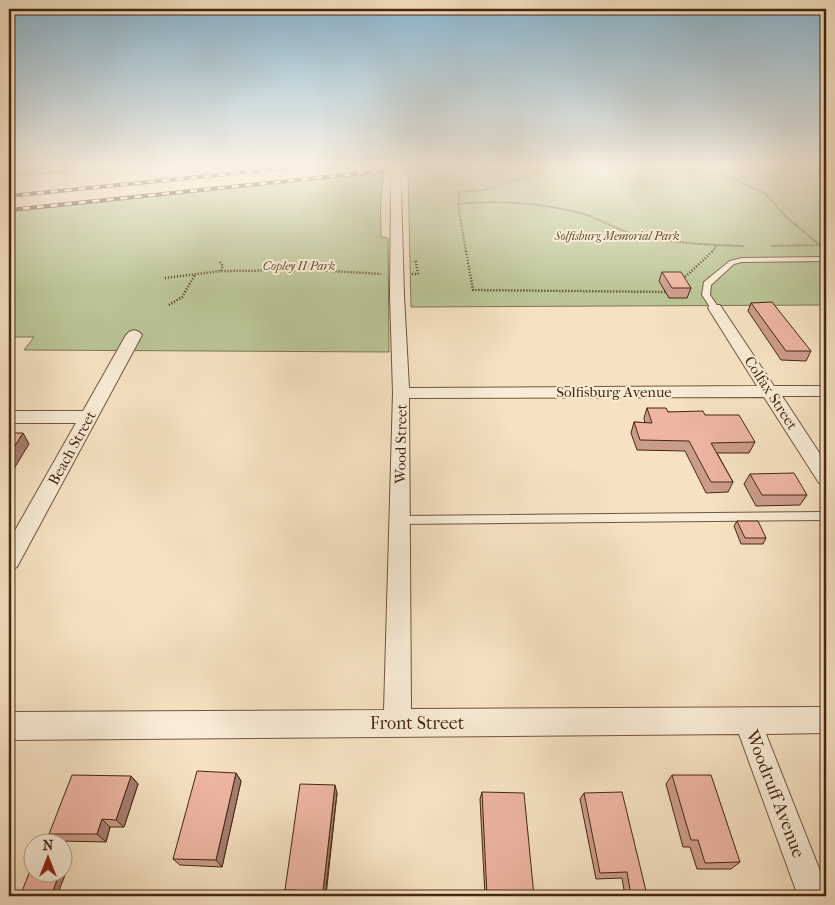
<svg xmlns="http://www.w3.org/2000/svg" width="835" height="905" font-family="'IM FELL French Canon',serif">
  <rect width="100%" height="100%" fill="#f6e2c2"/>
  <filter id="stains"><feTurbulence type="fractalNoise" baseFrequency=".004" numOctaves="4"/><feColorMatrix values="0 0 0 0 .2 0 0 0 0 .09 0 0 0 0 .02 0 0 0 .5 -.17"/></filter>
  <radialGradient id="worn" r=".72"><stop offset=".6" stop-color="#630" stop-opacity="0"/><stop offset="1" stop-color="#630" stop-opacity=".3"/></radialGradient>
  <path fill="#bac495" stroke="#807653" d="M9,165H165L9,176Z
    M455,165H826V305L411,307L408,169Z
    M383,172C384,181 381,190 381,200C380,212 381,225 381,237L388,238L389,352L24,350L34,337H9V212Z"/>
  <g fill="none" stroke-linecap="round" stroke-linejoin="round">
    <path stroke="#7a8175" stroke-width="6" d="M9,165H13"/>
    <defs>
      <path id="lane" d="M826,257V261L742,262L734,264L711,285L710,295L719,308L718,310H712L702,295L704,282L730,261L742,258Z
        M826,512V520L399,524L395,523L393,520L395,517L399,516Z"/>
      <path id="street" d="M396,187L401,190L404,296L409,388L757,386L708,308L710,305H720L774,386H826V396H782L826,463V485L819,483L764,397L409,398L411,709L826,707V733L766,734L826,886V896H798L739,734L9,740V712L384,710L393,393L390,296L391,190Z
        M134,330L139,332L142,335L17,567L9,570V541L76,423H9V411H83L126,335L129,332Z"/>
    </defs>
    <use href="#lane" stroke="#72563d" stroke-width="2"/>
    <use href="#street" stroke="#72563d" stroke-width="2"/>
    <path stroke="#462711" stroke-width="2" stroke-dasharray="0.5 1" stroke-linecap="butt" d="M675,165L725,176L764,192L785,216L820,245L771,246
      M458,204C499,200 544,203 584,214C602,220 619,231 637,235C672,243 709,245 744,246
      M820,245L826,244
      M466,252L458,204L460,200L459,192L484,190L547,171L586,165
      M712,252L717,245"/>
    <path stroke="#462711" stroke-width="2.5" stroke-dasharray="1 2" stroke-linecap="butt" d="M466,251L473,290L668,292
      M220,262L223,266L221,271
      M412,274H418L416,262L413,261
      M165,278L221,271L316,270L381,274
      M683,279L713,251
      M169,305L182,297L195,275"/>
    <use href="#lane" fill="#f9ecd7" fill-rule="evenodd"/>
    <use href="#street" fill="#f9ecd7" fill-rule="evenodd"/>
    <defs>
      <path id="rail" d="M9,196L319,165
        M9,210L441,165"/>
    </defs>
    <use href="#rail" stroke="#462711" stroke-width="4"/>
    <use href="#rail" stroke="#f9ecd7" stroke-width="2.5" stroke-dasharray="7" stroke-linecap="butt"/>
    <defs>
      <path id="street-bridge" d="M396,165V190"/>
    </defs>
    <use href="#street-bridge" stroke="#72563d" stroke-width="12" stroke-linecap="butt"/>
    <use href="#street-bridge" stroke="#f9ecd7" stroke-width="11"/>
  </g>
  <path fill="#cc9c8b" stroke="#462711" d="M662,272L691,288L687,298H669L659,281Z
    M751,303L811,351L806,361L781,360L748,311Z
    M647,408L668,412L705,415L755,442L749,453H717L733,482L728,492L706,493L685,451L637,450L631,433L634,422L645,423L644,418Z
    M750,474L807,495L800,505L756,506L744,484Z
    M737,521L766,538L763,544H741L734,526Z
    M236,773L241,781L222,867L180,865L173,859Z
    M672,775L740,862L731,869H697L690,847H683L666,784Z
    M131,776L138,784L124,827H110L106,842L59,841L49,834Z
    M482,792L534,896H485L480,799Z
    M337,793L326,896H289L285,890Z
    M584,793L647,895L659,896H625L622,878L596,879L580,799Z"/>
  <path fill="#a67f71" stroke="#462711" d="M23,433L29,444L9,477V455Z
    M236,773L241,781L222,867L216,860Z
    M131,776L138,784L124,827L116,820Z
    M335,785L337,793L325,896L323,891Z
    M102,819L110,827L106,842L97,834Z
    M60,872L65,875L57,896H51Z"/>
  <path fill="#edb5a2" stroke="#462711" d="M662,272H681L691,288H672Z
    M772,302L811,351H786L751,303Z
    M647,408H666L668,412L703,411L705,415H739L755,442L711,443L733,482H711L689,441L640,440L634,422L652,423Z
    M9,433H23L9,455Z
    M794,473L807,495H762L750,474Z
    M737,521H758L766,538H745Z
    M197,771L236,773L216,860L173,859Z
    M72,775L131,776L116,820L102,819L97,834H49Z
    M672,775H711L740,862L705,863L698,840H691Z
    M300,784L335,785L323,891L285,890Z
    M482,792L524,793L534,896L487,895Z
    M622,792L647,895L659,896H631L627,872L600,873L584,793Z
    M30,871H32V872H60L51,896H20Z"/>
  <linearGradient id="sky" x2="0" y2="1"><stop stop-color="#8ab8d4"/><stop offset="0.57" stop-color="#fbf2e4"/><stop offset="1" stop-color="#fbf2e4" stop-opacity="0"/></linearGradient>
  <rect width="835" height="291" fill="url(#sky)"/>
  <g text-anchor="middle" dominant-baseline="central" stroke-width="4" stroke-linejoin="round" paint-order="stroke">
    <g font-size="12" font-style="italic" fill="#634e32" stroke="#f9ecd7">
      <text x="617" y="236">Solfisburg Memorial Park</text>
      <text x="299" y="266">Copley II Park</text>
    </g>
    <g font-size="15" fill="#462711" stroke="#f9ecd7">
      <text x="614" y="392">Solfisburg Avenue</text>
      <text transform="translate(771 393) rotate(57)">Colfax Street</text>
      <text transform="translate(401 444) rotate(-89)">Wood Street</text>
      <text transform="translate(72 448) rotate(-61)">Beach Street</text>
    </g>
    <g font-size="18" fill="#462711" stroke="#f9ecd7">
      <text x="417" y="723">Front Street</text>
      <text transform="translate(775 794) rotate(69)">Woodruff Avenue</text>
    </g>
  </g>
  <rect width="835" height="905" fill="none" stroke="#f6e2c2" stroke-width="30"/>
  <rect x="10" y="10" width="815" height="885" fill="none" stroke="#462711" stroke-width="2.5"/>
  <rect x="15" y="15" width="805" height="875" fill="none" stroke="#462711"/>
  <g transform="translate(48 858)"><circle r="24" fill="#f9ecd7" stroke="#b19d88"/>
  <path d="M0-4L9 19L0 12L-9 19Z" fill="#8f2418"/>
  <text y="-8" font-size="14" font-weight="bold" text-anchor="middle" fill="#462711">N</text>
  </g>
  <rect width="100%" height="100%" filter="url(#stains)"/>
  <rect width="100%" height="100%" fill="url(#worn)"/>
</svg>
